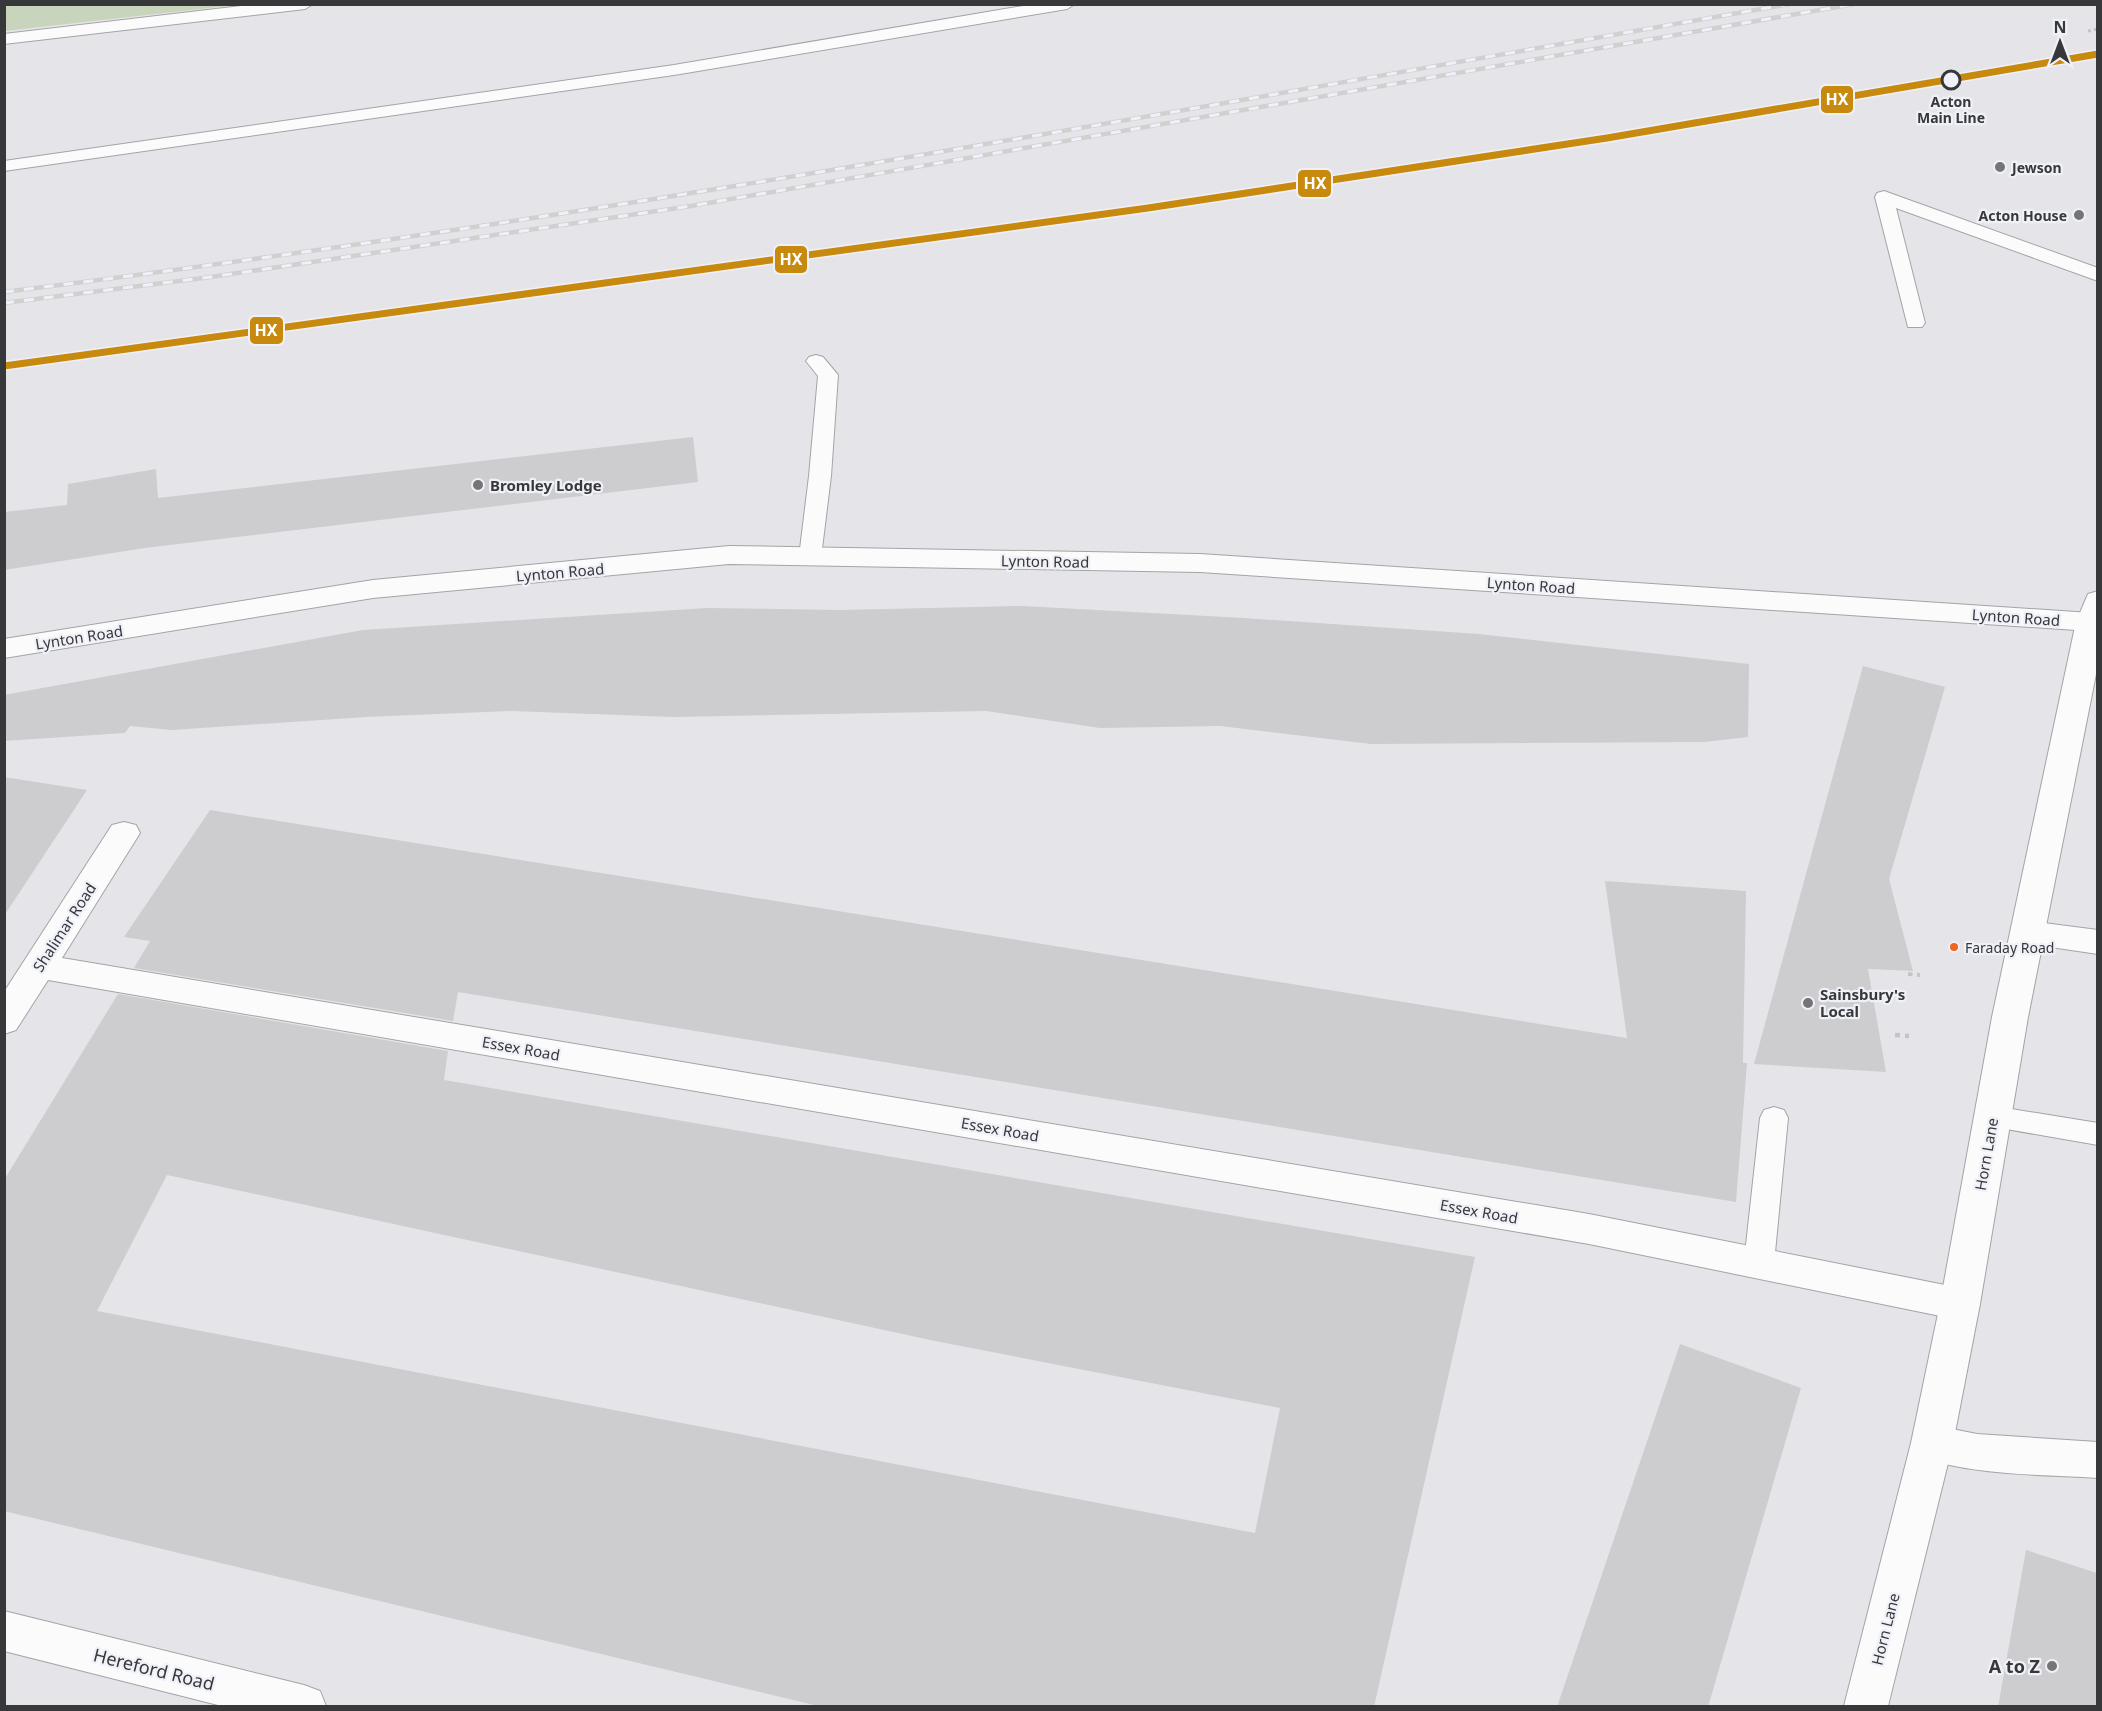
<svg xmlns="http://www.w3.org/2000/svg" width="2102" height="1711" font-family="'Noto Sans',sans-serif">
  <rect width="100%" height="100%" fill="#e5e5e9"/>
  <path fill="#c8d4bb" d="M5,4H236V5L5,31Z"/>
  <path fill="#cdcdd0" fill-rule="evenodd" d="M693,437L698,482L145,548L4,570V512L67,505L68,484L156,469L158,498Z
    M1023,606L1244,618L1479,634L1749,664L1748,737L1704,742L1371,744L1220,726L1100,728L986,711L673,717L512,711L366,717L172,730L130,726L125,733L4,741V695L363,630L707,608L840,610Z
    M1863,666L1945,687L1889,879L1913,971L1868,969L1886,1072L1754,1064Z
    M4,777L87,790L4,916Z
    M210,810L1627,1038L1605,881L1746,891L1743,1063H1747L1736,1202L458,992L453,1021L134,968L150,941L124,937Z
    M118,994L448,1051L444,1080L1475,1257L1374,1707H822L4,1511V1180ZM167,1175L935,1341L1280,1408L1255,1533L97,1311Z
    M1680,1344L1801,1388L1708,1707H1557Z
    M2026,1550L2097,1573V1707H1998Z"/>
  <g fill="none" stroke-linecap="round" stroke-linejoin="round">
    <defs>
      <path id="service" d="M258,4H313L305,9L4,44V34Z
        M1035,4H1075L1067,9L674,75L4,171V161L674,65Z
        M1884,191L2098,268V281L1896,208L1925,323L1922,327H1908L1875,197L1877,193Z
        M816,355L823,357L838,375L831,476L821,557L818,562L810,564L802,562L799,557L809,476L818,376L806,361L809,357Z
        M1993,1106L2098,1123V1145L1983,1125L1979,1117L1983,1109Z
        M1774,1107L1784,1110L1788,1118L1774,1263L1770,1272L1759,1275L1748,1272L1744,1263L1760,1118L1764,1110Z"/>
      <path id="minor" d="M124,822L136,825L140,833L62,958L1589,1214L1960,1288L1974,1293L1980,1304L1974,1315L1960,1320L1589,1244L48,980L16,1030L4,1034V992L112,825Z
        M2029,921L2098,930V954L2017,942L2012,933L2017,924Z
        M1932,1425L1977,1434L2098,1442V1478C2038,1474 1974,1476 1917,1456L1911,1443L1917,1430Z
        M4,1611L304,1685L320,1691L326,1706H222L4,1651Z"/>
      <path id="tertiary" d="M729,546L1200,554L2091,613L2098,614V630L2091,631L1200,572L729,564L373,598L4,658V639L373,580Z"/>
      <path id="primary" d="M2098,591V664L2028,1017L1980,1304L1953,1443L1888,1706H1844L1911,1443L1940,1304L1992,1017L2076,622L2088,594Z"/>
    </defs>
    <use href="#service" stroke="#a3a4a6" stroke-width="2"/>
    <use href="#minor" stroke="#a3a4a6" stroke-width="2"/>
    <use href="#tertiary" stroke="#a3a4a6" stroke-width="2"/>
    <use href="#primary" stroke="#a3a4a6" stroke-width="2"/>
    <path stroke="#c4c4c4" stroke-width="3" stroke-dasharray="3 3" stroke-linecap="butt" d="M2088,31L2098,29"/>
    <path stroke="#c4c4c4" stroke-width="4" stroke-dasharray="4.5 4.5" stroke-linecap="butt" d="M1908,974L1920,975"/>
    <path stroke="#c4c4c4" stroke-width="4.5" stroke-dasharray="5 5" stroke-linecap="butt" d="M1895,1035L1909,1036"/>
    <use href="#service" fill="#fbfbfc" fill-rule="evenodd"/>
    <use href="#minor" fill="#fbfbfc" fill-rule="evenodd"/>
    <use href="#tertiary" fill="#fbfbfc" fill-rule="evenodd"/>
    <use href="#primary" fill="#fbfbfc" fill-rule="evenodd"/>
    <defs>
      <path id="rail" d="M4,292C603,218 1196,107 1790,4
        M4,303L211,277L691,206L1854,4"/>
    </defs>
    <use href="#rail" stroke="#d0d0d0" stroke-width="4.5"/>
    <use href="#rail" stroke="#f0f1f8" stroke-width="3" stroke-dasharray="10" stroke-linecap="butt"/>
    <defs>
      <path id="rail-1" d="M4,366L1148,208L1607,138L2098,54"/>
    </defs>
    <use href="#rail-1" stroke="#f0f1f8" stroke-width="10"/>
    <use href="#rail-1" stroke="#c78a0e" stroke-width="7"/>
  </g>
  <circle fill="#f0f1f8" stroke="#37383a" stroke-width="3" cx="1951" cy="80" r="9"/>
  <g fill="#747577" stroke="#f0f1f8" stroke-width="2">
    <circle cx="2000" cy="167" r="6"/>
    <circle cx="2079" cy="215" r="6"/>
    <circle cx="478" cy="485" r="6"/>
    <circle cx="1808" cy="1003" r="6"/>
    <circle cx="2052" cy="1666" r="6"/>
  </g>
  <circle fill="#f26522" stroke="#f0f1f8" stroke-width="2" cx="1954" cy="947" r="5"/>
  <g text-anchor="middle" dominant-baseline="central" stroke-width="4.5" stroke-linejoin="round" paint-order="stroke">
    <g font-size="14" font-weight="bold" fill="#37383a" stroke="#f0f1f8">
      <text x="1951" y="101">Acton<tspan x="1951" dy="16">Main Line</tspan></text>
    </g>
    <g font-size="14" font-weight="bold" fill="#37383a" stroke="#f0f1f8" text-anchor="start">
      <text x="2012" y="167">Jewson</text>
      <text x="2067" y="215" text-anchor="end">Acton House</text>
    </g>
    <g font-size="14" fill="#37383a" stroke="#f0f1f8" text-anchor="start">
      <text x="1965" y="947">Faraday Road</text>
    </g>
    <g font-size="15" font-weight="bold" fill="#37383a" stroke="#f0f1f8" text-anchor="start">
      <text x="490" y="485">Bromley Lodge</text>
      <text x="1820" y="994">Sainsbury's<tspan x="1820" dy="17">Local</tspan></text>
    </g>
    <g font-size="15" fill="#37383a" stroke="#f0f1f8">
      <text transform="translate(1045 561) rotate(1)">Lynton Road</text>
      <text transform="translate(560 572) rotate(-5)">Lynton Road</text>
      <text transform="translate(1531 585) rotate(4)">Lynton Road</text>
      <text transform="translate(2016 617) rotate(4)">Lynton Road</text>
      <text transform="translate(79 637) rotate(-9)">Lynton Road</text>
      <text transform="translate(64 927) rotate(-57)">Shalimar Road</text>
      <text transform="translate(521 1048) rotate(10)">Essex Road</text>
      <text transform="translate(1000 1129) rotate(10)">Essex Road</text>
      <text transform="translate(1986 1154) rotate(-80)">Horn Lane</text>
      <text transform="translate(1479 1211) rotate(10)">Essex Road</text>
      <text transform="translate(1885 1629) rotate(-76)">Horn Lane</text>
    </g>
    <g font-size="18" font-weight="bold" fill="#37383a" stroke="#f0f1f8" text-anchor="end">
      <text x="2040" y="1666">A to Z</text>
    </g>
    <g font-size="18" fill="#37383a" stroke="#f0f1f8">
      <text transform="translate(154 1669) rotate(14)">Hereford Road</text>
    </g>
  </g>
  <g stroke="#f0f1f8" stroke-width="2">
    <rect x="1820" y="85" width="34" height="29" rx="6" fill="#c78a0e"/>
    <rect x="1297" y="169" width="35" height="29" rx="6" fill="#c78a0e"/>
    <rect x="774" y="245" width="34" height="29" rx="6" fill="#c78a0e"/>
    <rect x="249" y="316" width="35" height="29" rx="6" fill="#c78a0e"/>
  </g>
  <g font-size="16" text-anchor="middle" font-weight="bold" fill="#fff">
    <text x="1837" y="105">HX</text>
    <text x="1315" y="189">HX</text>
    <text x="791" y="265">HX</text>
    <text x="266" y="336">HX</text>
  </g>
  <rect width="2102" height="1711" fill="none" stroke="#37383a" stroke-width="12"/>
  <g transform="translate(2060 42)" stroke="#f0f1f8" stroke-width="4.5" paint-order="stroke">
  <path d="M0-4.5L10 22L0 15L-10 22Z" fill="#37383a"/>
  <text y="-9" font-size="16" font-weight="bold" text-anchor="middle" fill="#37383a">N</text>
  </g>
</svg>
